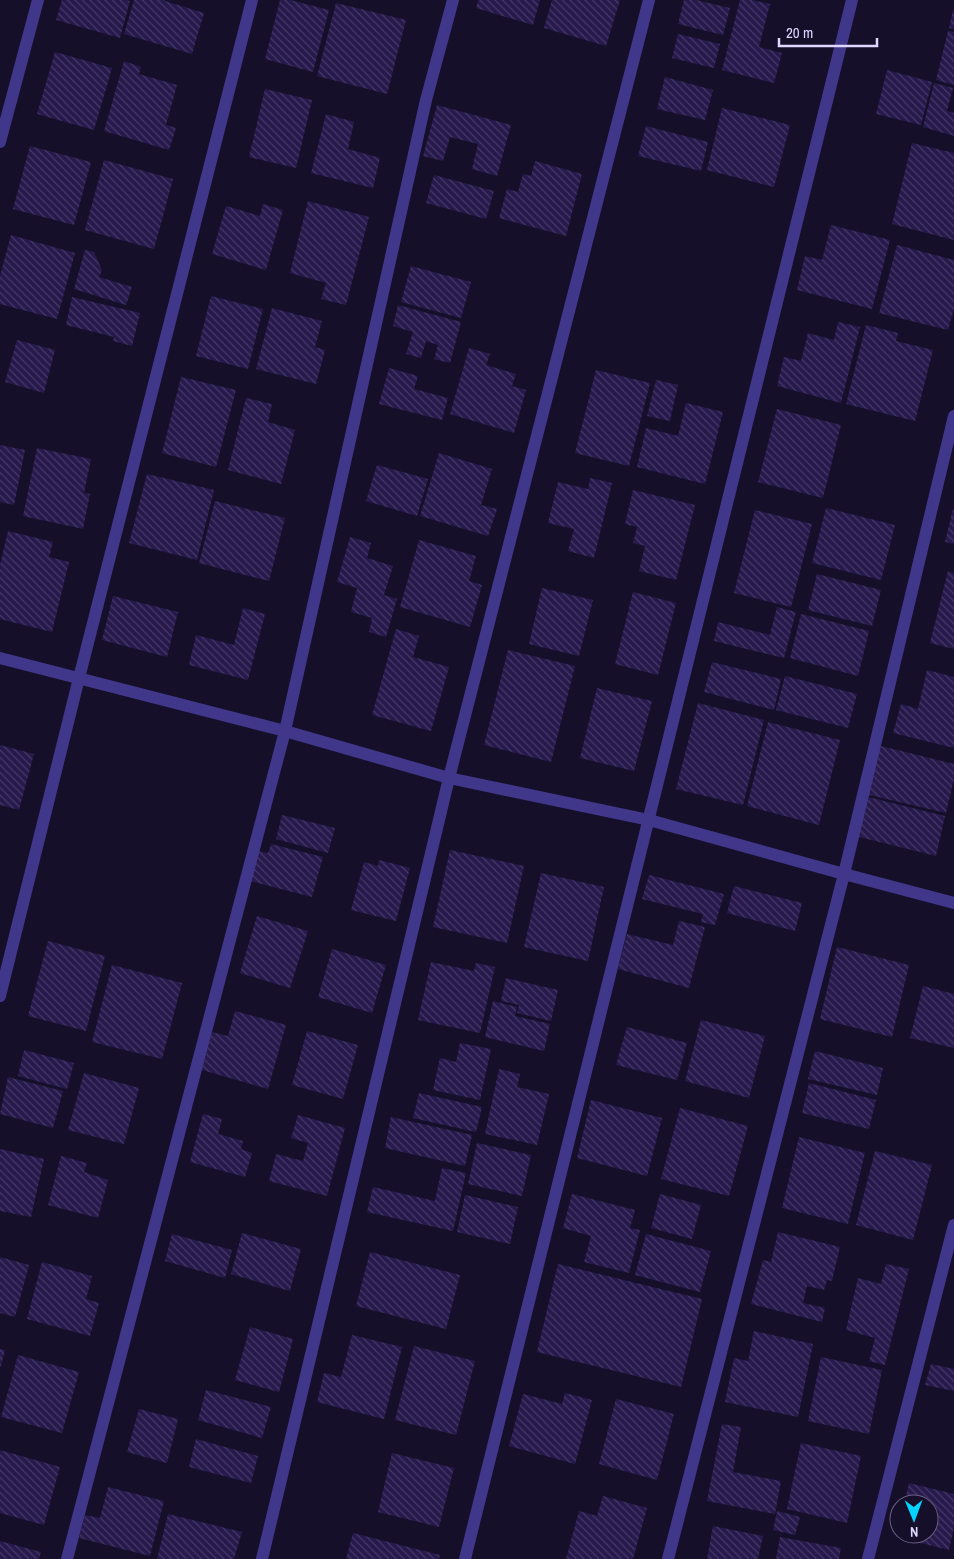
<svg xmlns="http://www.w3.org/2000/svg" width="954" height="1559" font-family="'Archivo Narrow',sans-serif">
  <defs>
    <pattern id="building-back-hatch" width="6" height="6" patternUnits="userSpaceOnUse" patternTransform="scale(1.25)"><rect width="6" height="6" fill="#27194c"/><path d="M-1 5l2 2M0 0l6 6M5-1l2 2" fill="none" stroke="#463a67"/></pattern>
  </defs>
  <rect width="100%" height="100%" fill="#150f2a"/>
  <path fill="url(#building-back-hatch)" d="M62,0H125L130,1L120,38L56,20Z
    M134,0H165V1L204,13L192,54L124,34Z
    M280,0H290L329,10L313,72L265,59Z
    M478,0H540L533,25L476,8Z
    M552,0H620L606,46L544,28Z
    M684,0H696L730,8L723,35L678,24Z
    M740,0H752L770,4L759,47L782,53L774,83L722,70Z
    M336,3L406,20L387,94L317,76Z
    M953,10H954V29L949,28Z
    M948,31L954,32V85L936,80Z
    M678,34L720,44L714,68L672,58Z
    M55,52L112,68L94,130L37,114Z
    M124,61L141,67L139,74L177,85L166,125L176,128L169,150L104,131Z
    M887,70L932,82L921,125L876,114Z
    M665,77L713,90L705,120L657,109Z
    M934,83L953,88L947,111L954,113V136L923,127Z
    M265,89L312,100L296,168L249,157Z
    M437,105L511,125L497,176L472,169L478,144L450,137L443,161L423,156Z
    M722,108L790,125L774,187L707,170Z
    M326,114L354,122L348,149L380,158L373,188L311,173Z
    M646,126L708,142L701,171L638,156Z
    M912,143L954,153V240L892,224Z
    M30,146L91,162L74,225L13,209Z
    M104,160L173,179L154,249L85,230Z
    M535,161L582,174L566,236L499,218L507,189L518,192L523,174L531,176Z
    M434,175L494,191L486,219L426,203Z
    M308,201L369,217L346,305L321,299L326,283L290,273Z
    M263,204L283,210L266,270L212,254L226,206L260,216Z
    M831,225L890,240L872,309L797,290L805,256L822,260Z
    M11,235L75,253L57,319L0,304V276Z
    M897,245L954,260V309L948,330L879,313Z
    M85,250L94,252L102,270L99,277L132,287L126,305L74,289Z
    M411,266L471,282L461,318L401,302Z
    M211,296L263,309L248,369L196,356Z
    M72,297L140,313L132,346L113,341L114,337L66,325Z
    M398,305L461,322L450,363L434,359L438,345L426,341L421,358L406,354L413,332L393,326Z
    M272,308L322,321L315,347L325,350L316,384L256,369Z
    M838,322L860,327L841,403L777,386L784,357L801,361L808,333L834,340Z
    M866,325L898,333L896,341L933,350L915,421L846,404Z
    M17,340L55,350L44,393L5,382Z
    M469,348L490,354L486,365L516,374L512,386L526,390L514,433L450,414Z
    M389,368L418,376L414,389L448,398L442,420L379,404Z
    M596,370L650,383L629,466L575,453Z
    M181,377L236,390L216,467L162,453Z
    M656,380L678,385L670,421L647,416Z
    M246,398L272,404L268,422L295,430L281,484L228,470Z
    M686,403L723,412L705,484L637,467L646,428L678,436Z
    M777,409L841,425L823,498L758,482Z
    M0,445L25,450L14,505L0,502Z
    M37,448L91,459L84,493L90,494L83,529L23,516Z
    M439,453L492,469L481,505L497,509L488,536L420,516Z
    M377,465L428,479L417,516L366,501Z
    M147,474L214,490L197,560L129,543Z
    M590,478L612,483L594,558L568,551L574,529L548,523L558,482L588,489Z
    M633,490L695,505L676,580L639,571L645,546L633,543L637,527L625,524Z
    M215,501L285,518L269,581L199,563Z
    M826,508L895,525L881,580L812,563Z
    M953,509L954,510V544L945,542Z
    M755,510L812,524L791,607L734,593Z
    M8,531L53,542L49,557L69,562L52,632L0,619V565Z
    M350,537L371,543L367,558L393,566L384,595L397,599L386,637L369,632L372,618L351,612L357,588L337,582Z
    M419,540L476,556L469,581L482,585L470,627L400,607Z
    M948,571L954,573V649L930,643Z
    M817,574L881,590L872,626L808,610Z
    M542,588L593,600L579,656L529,644Z
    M633,592L676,603L658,675L615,664Z
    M113,596L178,612L167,657L102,640Z
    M777,607L796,612L784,658L714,641L718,622L770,635Z
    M243,608L265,614L248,680L189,665L196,635L234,645Z
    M801,614L869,631L858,676L790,658Z
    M396,629L419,636L413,657L449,667L431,731L372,715Z
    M508,650L575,666L551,762L484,745Z
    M712,662L781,679L774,710L704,692Z
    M927,670L954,677V748L893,733L901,704L918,709Z
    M785,676L857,694L848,728L776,710Z
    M597,688L652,701L634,771L580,758Z
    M698,703L764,720L743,805L676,789Z
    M768,722L840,740L819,825L747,806Z
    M0,745L34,754L19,810L0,805Z
    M877,745L954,764V779L946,813L865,794Z
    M864,796L945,816L936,856L855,836Z
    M282,815L335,828L328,853L276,839Z
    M271,844L323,857L312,897L250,881L258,851L268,853Z
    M450,850L524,866L507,943L433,927Z
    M379,860L410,868L396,921L351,910L364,862L378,866Z
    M541,873L604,887L588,961L524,947Z
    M649,875L724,894L715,925L701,922L703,914L642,899Z
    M734,886L802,903L795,931L727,913Z
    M257,916L308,931L290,988L240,973Z
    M679,921L705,927L689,988L618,969L627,934L673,945Z
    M48,941L105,956L86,1031L28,1016Z
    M837,947L909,965L892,1037L820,1019Z
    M332,949L386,965L372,1013L318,997Z
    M431,962L474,971L476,963L495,967L480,1033L418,1020Z
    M112,965L182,983L162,1059L92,1042Z
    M506,978L558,990L551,1021L517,1013L519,1005L501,1001Z
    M923,986L954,994V1048L910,1038Z
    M493,1001L517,1007L515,1016L550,1024L544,1051L485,1037Z
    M235,1011L286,1025L268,1089L202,1070L212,1032L228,1036Z
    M701,1020L765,1036L749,1098L685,1081Z
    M627,1027L687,1043L677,1080L616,1065Z
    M307,1031L358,1045L343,1099L292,1085Z
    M460,1043L491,1049L480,1100L433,1090L440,1058L456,1062Z
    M24,1050L74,1063L67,1089L18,1076Z
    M815,1051L883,1068L877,1095L808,1079Z
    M499,1069L520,1074L517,1087L549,1094L537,1145L485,1134Z
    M84,1073L139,1088L124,1144L68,1130Z
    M8,1077L63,1091L53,1128L0,1114Z
    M809,1083L876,1100L869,1129L802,1113Z
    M419,1093L482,1107L476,1132L413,1118Z
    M591,1100L662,1118L647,1176L577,1158Z
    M680,1108L748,1126L729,1196L661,1179Z
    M203,1114L222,1119L218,1134L243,1141L241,1149L252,1153L245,1177L190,1162Z
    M298,1115L345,1128L327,1196L269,1181L276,1154L303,1161L308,1143L291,1138Z
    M391,1117L472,1135L465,1166L385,1148Z
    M799,1137L865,1153L848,1224L782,1208Z
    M477,1143L531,1155L522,1196L468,1184Z
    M0,1149L44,1159L31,1217L0,1211Z
    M875,1151L932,1165L913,1240L856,1225Z
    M61,1156L87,1163L84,1172L108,1180L98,1218L48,1205Z
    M442,1168L466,1173L453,1231L367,1212L373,1187L435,1201Z
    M572,1194L635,1210L630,1228L640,1230L629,1273L584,1262L591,1236L563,1228Z
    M660,1194L701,1205L692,1239L651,1228Z
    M465,1195L518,1207L510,1244L457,1232Z
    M778,1232L840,1247L832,1281L827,1280L824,1290L807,1286L803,1303L825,1308L822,1322L751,1304L763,1260L771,1262Z
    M242,1233L301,1249L290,1291L231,1274Z
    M172,1234L232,1250L225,1278L165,1261Z
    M646,1234L711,1251L700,1292L635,1275Z
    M370,1252L460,1275L446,1329L356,1306Z
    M0,1257L29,1265L15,1317L0,1313Z
    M42,1262L92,1276L86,1299L99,1303L90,1336L27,1319Z
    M558,1264L702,1299L681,1387L537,1352Z
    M886,1264L909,1269L885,1365L869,1361L875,1338L846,1330L858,1278L881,1284Z
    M250,1327L293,1339L279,1392L235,1380Z
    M754,1331L813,1344L798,1417L725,1402L734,1358L748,1361Z
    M352,1335L402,1347L384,1419L317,1402L324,1373L341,1377Z
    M414,1346L475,1361L456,1435L395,1420Z
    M0,1349L5,1350L1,1366H0Z
    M18,1355L79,1372L62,1433L1,1417Z
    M821,1357L882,1370L869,1434L808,1421Z
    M931,1364L954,1369V1391L925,1385Z
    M206,1390L271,1407L262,1438L198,1420Z
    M565,1393L592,1400L575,1464L509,1446L523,1394L562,1404Z
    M616,1399L674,1414L657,1480L599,1464Z
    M139,1409L178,1419L167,1463L127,1452Z
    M722,1424L741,1427L733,1472L781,1481L775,1514L707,1501Z
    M196,1439L258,1456L251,1483L189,1467Z
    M801,1443L861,1456L847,1523L787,1509Z
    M0,1450L60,1467L44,1525L0,1513Z
    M392,1453L454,1468L439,1527L378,1512Z
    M909,1483L954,1494V1527L949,1550L896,1537L898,1526L899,1534H929V1504H904Z
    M108,1487L164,1501L150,1556L79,1538L85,1515L100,1518Z
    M603,1496L647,1508L633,1559H566L579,1511L597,1516Z
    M777,1511L800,1517L795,1535L773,1530Z
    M168,1514L242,1532L234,1559H157Z
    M713,1526L763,1536L758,1559H707Z
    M353,1533L440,1555L439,1559H346Z
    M780,1537L841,1548L839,1559H776Z
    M0,1541L41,1552L39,1559H0Z"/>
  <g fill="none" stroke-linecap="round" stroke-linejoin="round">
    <path stroke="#40378b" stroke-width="12" d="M0,142L38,0
      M0,658L285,731L449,778L649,820L844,874L954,903
      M0,996L79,678L252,0
      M67,1559L285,731L426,100L453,0
      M262,1559L449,778L649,0
      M465,1559L852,0
      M668,1559L844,874L954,416
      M868,1559L954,1225"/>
  </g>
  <g transform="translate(914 1519) rotate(179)"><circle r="24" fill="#150f2a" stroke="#665f7f"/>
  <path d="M0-4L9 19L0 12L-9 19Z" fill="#03d3ff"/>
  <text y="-8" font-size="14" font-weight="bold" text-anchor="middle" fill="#dfd7ff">N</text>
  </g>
  <path d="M779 38v8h98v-8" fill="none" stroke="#dfd7ff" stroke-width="2.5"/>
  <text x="786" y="38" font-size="15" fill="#dfd7ff" stroke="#150f2a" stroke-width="4" paint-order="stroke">20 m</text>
</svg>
